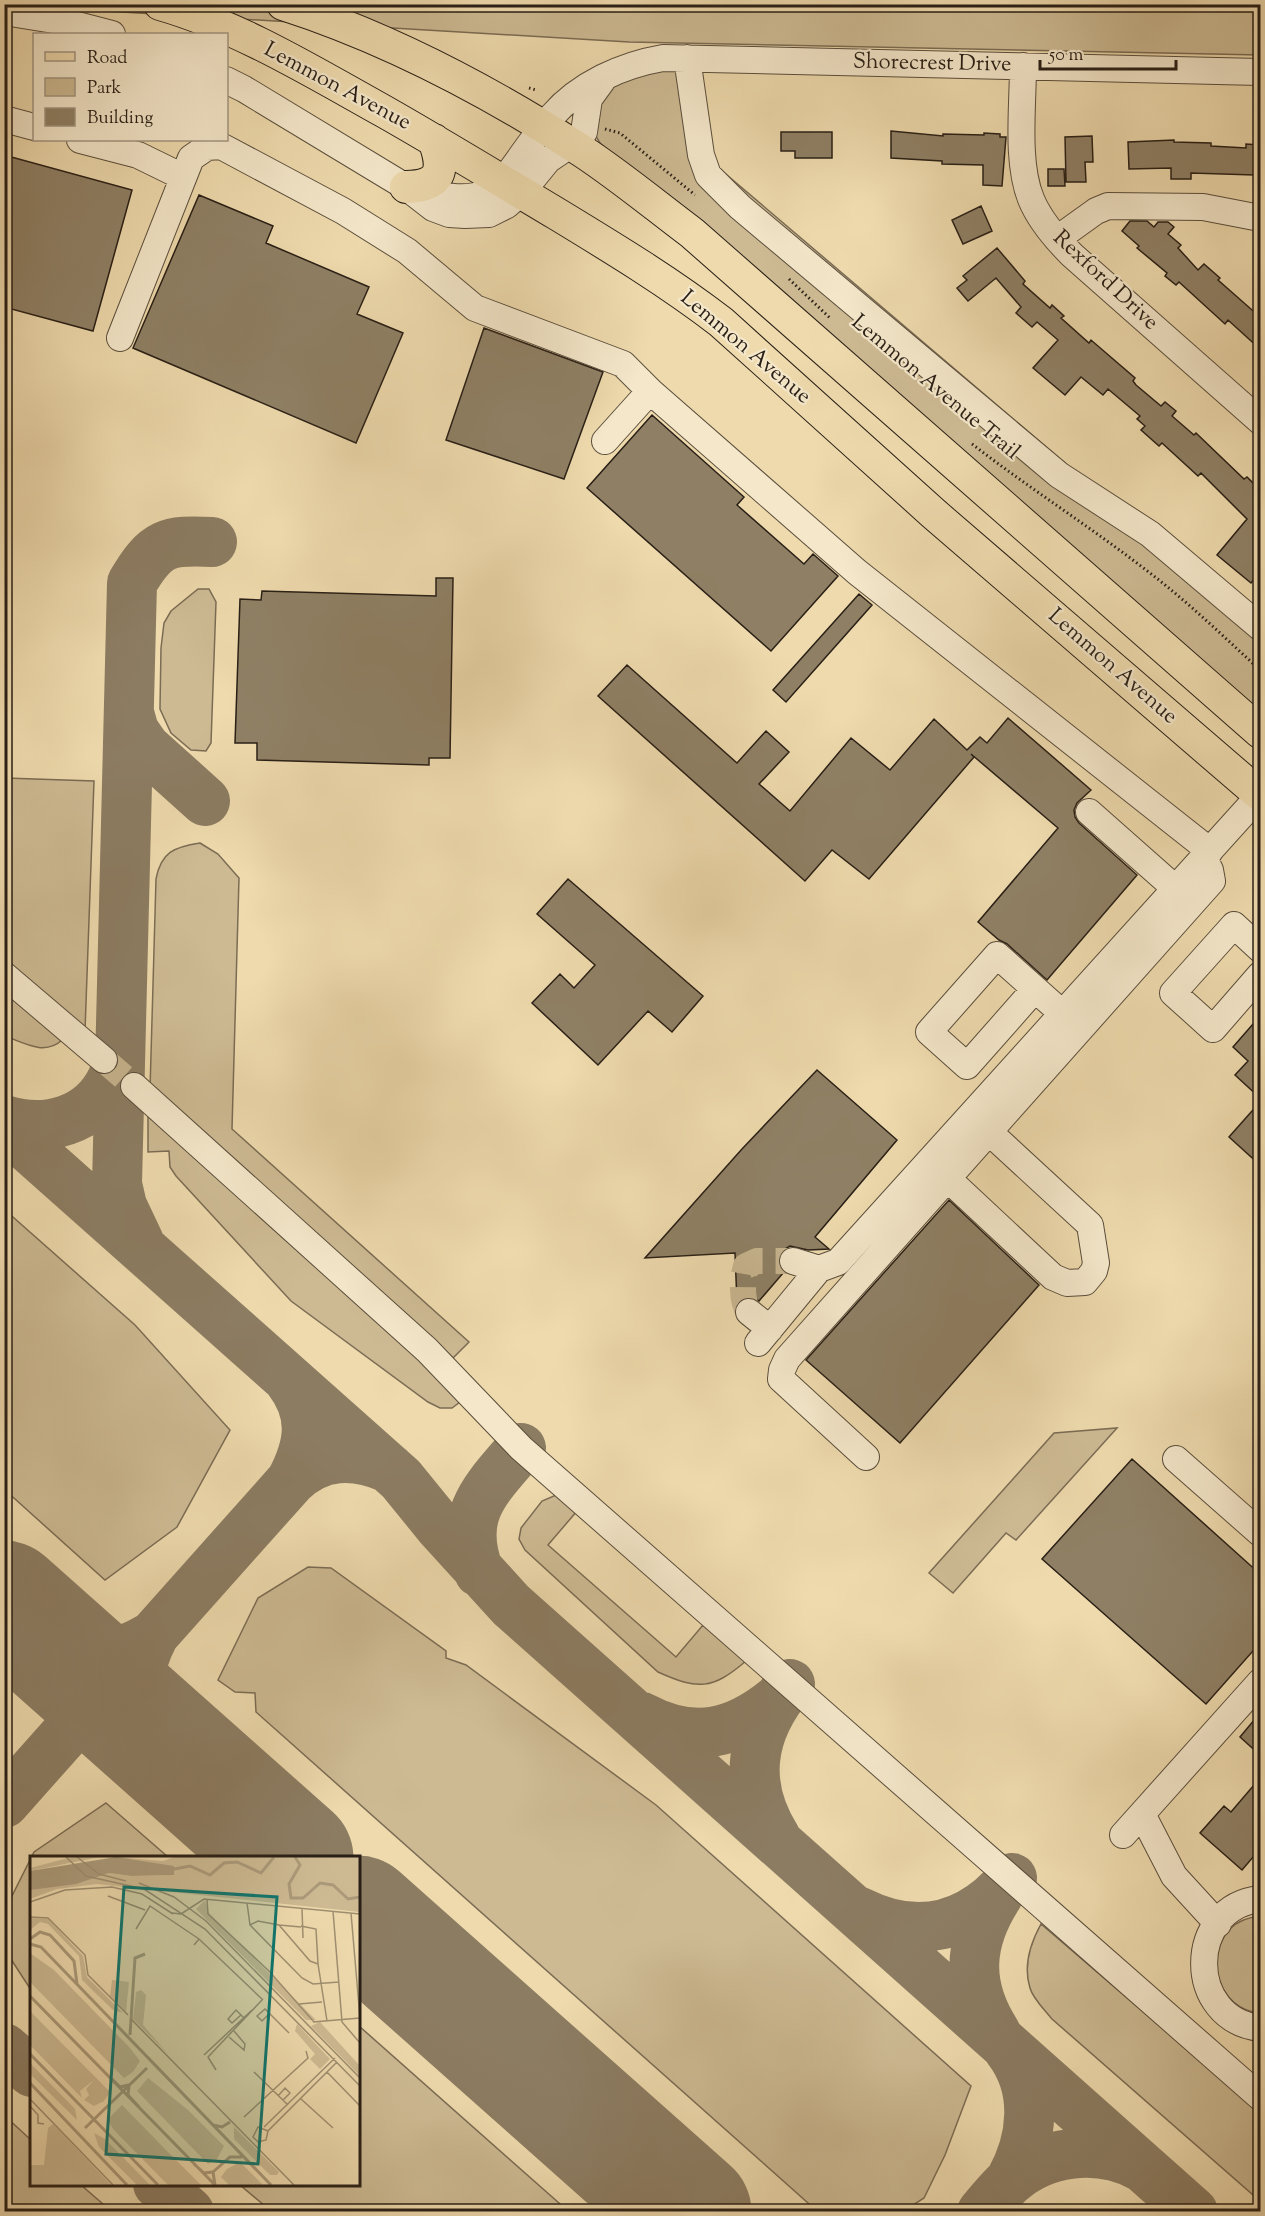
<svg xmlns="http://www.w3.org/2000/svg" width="1265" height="2216" font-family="'Sorts Mill Goudy',serif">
  <rect width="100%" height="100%" fill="#eedaad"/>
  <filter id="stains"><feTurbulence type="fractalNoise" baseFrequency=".00333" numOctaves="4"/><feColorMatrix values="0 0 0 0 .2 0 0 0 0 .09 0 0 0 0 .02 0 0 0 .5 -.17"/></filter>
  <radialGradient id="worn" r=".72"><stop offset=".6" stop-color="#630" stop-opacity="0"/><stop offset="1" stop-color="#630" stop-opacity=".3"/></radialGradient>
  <path fill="#cdba93" stroke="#7b6c54" stroke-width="1.5" d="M1260,4V55L629,42L4,5Z
    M672,66L690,75L714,164L1260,629V718L796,306L600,143L594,133L598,98L627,75Z
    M198,589H209L216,602L211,743L206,751L191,750L171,733L160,709L161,648L164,623L171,611Z
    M5,778L94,781L85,1031L5,962Z
    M200,843L218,854L239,878L232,1129L469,1342L453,1358L150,1090L156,879C161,852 174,847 200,843Z
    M4,991L62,1040C45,1056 24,1043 5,1036Z
    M148,1116L190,1151L464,1399L452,1408H440L428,1402L291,1301L176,1176L170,1167L169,1151L148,1152Z
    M5,1210L135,1325L230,1430L177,1527L105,1580L5,1490Z
    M1117,1428L1016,1540L1006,1533L953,1593L929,1573L1054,1433Z
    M556,1495L577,1511L548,1545L676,1657L703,1625L746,1661C712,1690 698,1690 658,1672L525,1550L519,1539L521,1528L542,1501Z
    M308,1567L331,1568L446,1651V1658L466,1665L656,1805L971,2086L945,2155L924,2198L904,2211H817L256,1712L255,1693L235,1692L218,1680L258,1598Z
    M106,1803L168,1857L32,1858L31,1990L5,1950V1910L34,1852Z
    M1260,1915V2013C1219,2010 1202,1957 1231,1928C1239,1920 1250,1918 1260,1915Z
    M1041,1924L1260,2112V2201L1052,2019C1045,2010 1033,1999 1030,1988C1023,1966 1030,1944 1041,1924Z
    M359,2026L568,2211H271L240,2185L358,2184Z
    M5,2116L31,2140L32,2184L81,2185L111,2211H5Z"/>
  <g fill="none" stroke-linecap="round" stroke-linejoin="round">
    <path stroke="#8c7c62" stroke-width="50" d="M129,713L134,731L145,747L205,801
      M4,1120C46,1133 92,1121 112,1079C115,1072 117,1064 119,1057
      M4,1126L401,1479L440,1527L511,1605L1193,2212
      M139,1242L122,1206L117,1184L132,583C156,542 167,540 212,542
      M288,1379C315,1414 310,1445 291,1481C320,1453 354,1453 389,1468
      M479,1572C457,1514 486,1489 521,1448
      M4,1593C58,1639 81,1680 154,1635C138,1665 132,1699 155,1727L249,1810
      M642,1717C693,1744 734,1735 777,1700
      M4,1803L291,1481
      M776,1838C742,1784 750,1732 790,1684
      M860,1912C918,1941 971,1927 1012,1878
      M996,2033C965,1985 968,1941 999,1894
      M4,2048L32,2072
      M1008,2049C1039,2089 1033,2140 1010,2181
      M158,2184L189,2212
      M982,2212C991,2201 1000,2190 1010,2181C1045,2150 1098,2144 1140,2166"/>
    <path stroke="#8c7c62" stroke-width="123" d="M4,1602L292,1858
      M358,1917L690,2212"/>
  </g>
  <path fill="#8f8065" stroke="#291f16" stroke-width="1.5" d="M891,131L943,136V134L984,135V133L1000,134V137H1006L1002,186L983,185V165L942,164V161L891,158Z
    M781,132H832V158H795V151H781Z
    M1092,136L1093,162H1085L1086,182H1066L1065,137Z
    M1174,140V142L1211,143V146L1246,148V144L1260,145V172H1254V175L1191,173V179H1171V168L1129,169L1128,142Z
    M4,155L132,190L93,331L4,307Z
    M1048,169H1064L1065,186H1048Z
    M199,195L273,226L266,243L369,287L357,314L403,333L356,443L133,348Z
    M981,206L992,231L963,244L952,220Z
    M1130,221H1147L1154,227L1158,222H1168L1174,227L1168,234L1181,245L1178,248L1198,270L1204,264L1220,278L1218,280L1260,317V349L1228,320L1225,324L1179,282L1176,285L1165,276L1167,273L1137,248L1139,246L1122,231Z
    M997,248L1025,281L1023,284L1050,308L1052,305L1064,316L1061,318L1089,343L1091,340L1135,378L1133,381L1136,385L1161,406L1165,402L1176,411L1172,416L1194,435L1196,433L1244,479L1247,477L1260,490V572L1251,583L1217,555L1247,519L1201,473L1198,476L1162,443L1159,446L1141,430L1145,426L1137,419L1140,416L1108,389L1103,395L1081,377L1065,395L1033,368L1058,340L1037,322L1032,327L1016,313L1021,307L996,278L968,301L957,288L967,280L963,276Z
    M484,328L603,372L564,479L446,440Z
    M652,415L744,497L737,505L804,564L813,554L838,576L771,651L587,488Z
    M436,578H453L450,758H429V765L257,760V743H235L240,599L261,600L262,591L436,596Z
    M859,594L872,605L786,702L773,690Z
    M627,665L737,763L766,731L789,752L759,784L790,811L851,738L890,770L934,719L967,750L980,737L987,743L1008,718L1091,790L1077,803L1074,810L1075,817L1079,823L1137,875L1047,980L1007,944L999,940L978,922L1058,828L971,754L974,757L869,879L832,850L805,881L598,696Z
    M568,879L703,996L672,1032L648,1011L598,1065L532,1003L560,974L574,988L595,965L537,914Z
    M1260,1016V1098L1235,1075L1248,1061L1233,1047Z
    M817,1070L897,1140L815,1237L829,1249L808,1250L790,1246L783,1250L779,1256L778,1264L784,1272L759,1301L752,1297L744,1298L737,1303L735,1253L645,1258L742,1149Z
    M1260,1102V1165L1229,1137Z
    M949,1200L1039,1285L900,1443L806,1360Z
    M1132,1459L1260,1574V1643L1206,1704L1042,1559Z
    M1260,1713V1755L1240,1737Z
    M1260,1778V1849L1242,1870L1200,1833L1224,1806L1231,1812Z"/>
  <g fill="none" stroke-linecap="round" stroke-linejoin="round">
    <path stroke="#c7b58f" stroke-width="26" stroke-dasharray="26 13" stroke-linecap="butt" d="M104,1060L134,1086
      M749,1312C741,1301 742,1279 746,1266L757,1261H793"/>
    <defs>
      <path id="minor" d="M4,12L66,22L112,34
        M687,58L701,155L708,175L740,207L1059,475L1150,534L1260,627
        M1023,66C1023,107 1016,162 1031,199C1040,221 1056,239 1072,255L1260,421
        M226,80L244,89L406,187L433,208L449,214L465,215L489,214L507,205L522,192L548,160L579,139L584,132L589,99L602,81
        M4,119L34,127
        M80,140L138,155L183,177
        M407,187C432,193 462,204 487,192C504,184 516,163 527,148C535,137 543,126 552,116C580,84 622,65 663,58L1260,72
        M1057,239L1096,211L1108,206L1203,207L1260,218
        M120,338L191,158L207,147L221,146L343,211L407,251L475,308L623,364L650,391
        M605,441L650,391L857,572L1210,851
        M1089,812L1176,889
        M1260,949L1234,925L1173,993L1213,1029L1260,975
        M4,975L104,1060
        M1035,989L967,1066L929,1032L997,955L1063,1014
        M134,1086L427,1350L521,1448L1260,2097
        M947,1178L1053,1277L1067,1283L1085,1282L1094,1271L1096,1263L1090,1225L988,1131
        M793,1261L819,1269
        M749,1312L770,1329
        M758,1343L819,1269L838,1262L1260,795
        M866,1457L781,1379L782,1370L787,1359L1212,881L1210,870L1204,858
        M1176,1459L1260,1533
        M1142,1814L1174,1876L1218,1924
        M1123,1835L1260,1682
        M1260,1899C1186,1907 1185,2019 1260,2028"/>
      <path id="major" d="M160,4C240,27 313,72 385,112C443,145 500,180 557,214C613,248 669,282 721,322L933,513L1260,795
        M283,4C389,38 489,91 582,151C620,176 656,206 692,233L1260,732
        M406,187C442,186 445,170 434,140"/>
    </defs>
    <use href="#minor" stroke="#5a4e3c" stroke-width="28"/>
    <use href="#major" stroke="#291f16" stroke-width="34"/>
    <path stroke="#291f16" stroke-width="3" stroke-dasharray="1.5 3" stroke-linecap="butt" d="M529,88L536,90
      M605,129L620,133L695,195
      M789,279L830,318
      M972,444C1029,488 1089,526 1146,570C1187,601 1223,636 1260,670"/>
    <use href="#minor" stroke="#f4e7ca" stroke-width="26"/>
    <use href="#major" stroke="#eedaad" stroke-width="32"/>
  </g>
  <g text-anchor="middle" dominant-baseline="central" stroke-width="4.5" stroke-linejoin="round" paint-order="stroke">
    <g font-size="22" fill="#291f16" stroke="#f4e7ca">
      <text transform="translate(932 64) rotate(1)">Shorecrest Drive</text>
      <text transform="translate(337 87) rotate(28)">Lemmon Avenue</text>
      <text transform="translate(1105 281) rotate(43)">Rexford Drive</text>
      <text transform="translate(745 348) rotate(40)">Lemmon Avenue</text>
      <text transform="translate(935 388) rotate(40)">Lemmon Avenue Trail</text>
      <text transform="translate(1112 667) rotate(41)">Lemmon Avenue</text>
    </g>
  </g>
  <g transform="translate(30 1856)">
    <rect width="330" height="330" fill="#eedaad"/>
    <path d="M42,1H69L0,15V12ZM86,1L133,5L144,1H330V56L67,28L27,33L0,43V34L79,17L101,20L143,19ZM175,44L179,57L286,164H276L166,53ZM0,62L18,63L53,100L57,121L93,157L83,154L52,124L49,100L18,68L10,66L0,74ZM0,97L24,114L100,192L110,205L103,216L94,222L0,126ZM82,124L99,126L96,156L80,140ZM111,134L116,139L113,169L138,198L103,163L106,136ZM0,155L80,236L74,245L64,250L54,244L59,239L56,233L64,224L50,235L52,242L0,189ZM290,166L330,210V220L281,170ZM267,168L300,203L290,213L280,203L285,198L265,175ZM0,207L45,253L47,264L0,218ZM118,222L158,254L194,290L187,303L178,308L107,235ZM92,249L138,296L171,329H138L84,274L77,264ZM23,268L81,329L0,328V309H14L18,272ZM204,271L249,316L247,319H240L204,283ZM64,277L75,283L120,329H107L69,291ZM210,306L233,329H199L191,321L197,313Z" fill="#cdba93"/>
    <path d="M86,1L144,10V19L101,20L79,17L46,28L0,34V15Z" fill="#ab9a7a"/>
    <path fill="none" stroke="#ab9a7a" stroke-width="3" d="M265,1L270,9L259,28L261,42H273L290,27L303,29L318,43L330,41M139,14L160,10L180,19L194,7L207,6L231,17L244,1M0,83L10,76L20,79L44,105L47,128M0,88L11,91L241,329M0,140L185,329M100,179L105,102L115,98M0,198L128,329M80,221L90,231L99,229L98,239L109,251M0,227L97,329M183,269L192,271L200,266M55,272L117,212M164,308L174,317L183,316L185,329M183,316L200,301H212"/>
    <path fill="none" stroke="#9f8f71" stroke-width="1.5" d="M36,1L56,20L114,33L175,73L330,230M47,1L69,18L96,25M109,27L144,41L176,65L330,222M78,40L115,54M177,44L178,58L239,115L284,166M0,46L35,34L82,31L112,38L143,58M217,47L220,69L272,122L283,128L309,126M272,53L273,82M303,55L312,166L330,187M142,57L151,58L174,43L330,58M321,57L330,162M0,61L18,62L55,99L58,119L98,159M220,69L228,65L249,69L280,105L288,108L297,165M249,69L271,71M271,70L286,73L288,108M106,73L120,50L169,83M164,89L169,83L233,144M269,148L292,146M240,157L232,165L227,160L235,153L259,177M211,159L202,167L198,163L206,154L214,162M101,163L264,329M283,166L330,162M199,181L214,194L215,188L204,175M174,199L222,154M186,214L178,201L232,144M224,216L258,249M297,216L330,250M248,240L255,232L260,237L253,244M0,243L83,329M271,243L303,272M0,250L8,259V267L14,268M214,261L278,202L276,195M234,271L305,202M238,275L228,271L223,281L228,286L236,284L238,275L307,206"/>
    <path fill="#0f766e" fill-opacity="0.15" stroke="#0f766e" stroke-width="3" d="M94,31L247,41L228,308L76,298Z"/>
    <rect width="330" height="330" fill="none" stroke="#291f16" stroke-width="3"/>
  </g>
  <rect width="1265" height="2216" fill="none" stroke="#eedaad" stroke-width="24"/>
  <rect x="6" y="6" width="1253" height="2204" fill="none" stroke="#291f16" stroke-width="3"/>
  <rect x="12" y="12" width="1241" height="2192" fill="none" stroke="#291f16" stroke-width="1.5"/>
  <rect x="33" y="33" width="195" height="108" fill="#f4e7ca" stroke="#a39782" stroke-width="1.5"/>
  <rect x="45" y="52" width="30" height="9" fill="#eedaad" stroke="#a39782" stroke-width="1.5"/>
  <text x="87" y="63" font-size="18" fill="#291f16">Road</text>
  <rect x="45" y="78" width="30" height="18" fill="#cdba93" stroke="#a39782" stroke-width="1.5"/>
  <text x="87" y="93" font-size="18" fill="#291f16">Park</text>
  <rect x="45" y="108" width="30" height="18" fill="#8f8065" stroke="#a39782" stroke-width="1.5"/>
  <text x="87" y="123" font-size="18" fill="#291f16">Building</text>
  <path d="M1040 60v9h136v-9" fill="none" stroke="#291f16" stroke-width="3"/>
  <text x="1049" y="60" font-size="18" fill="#291f16" stroke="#f4e7ca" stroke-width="4.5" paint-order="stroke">50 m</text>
  <rect width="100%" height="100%" filter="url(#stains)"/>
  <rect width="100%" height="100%" fill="url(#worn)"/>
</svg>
